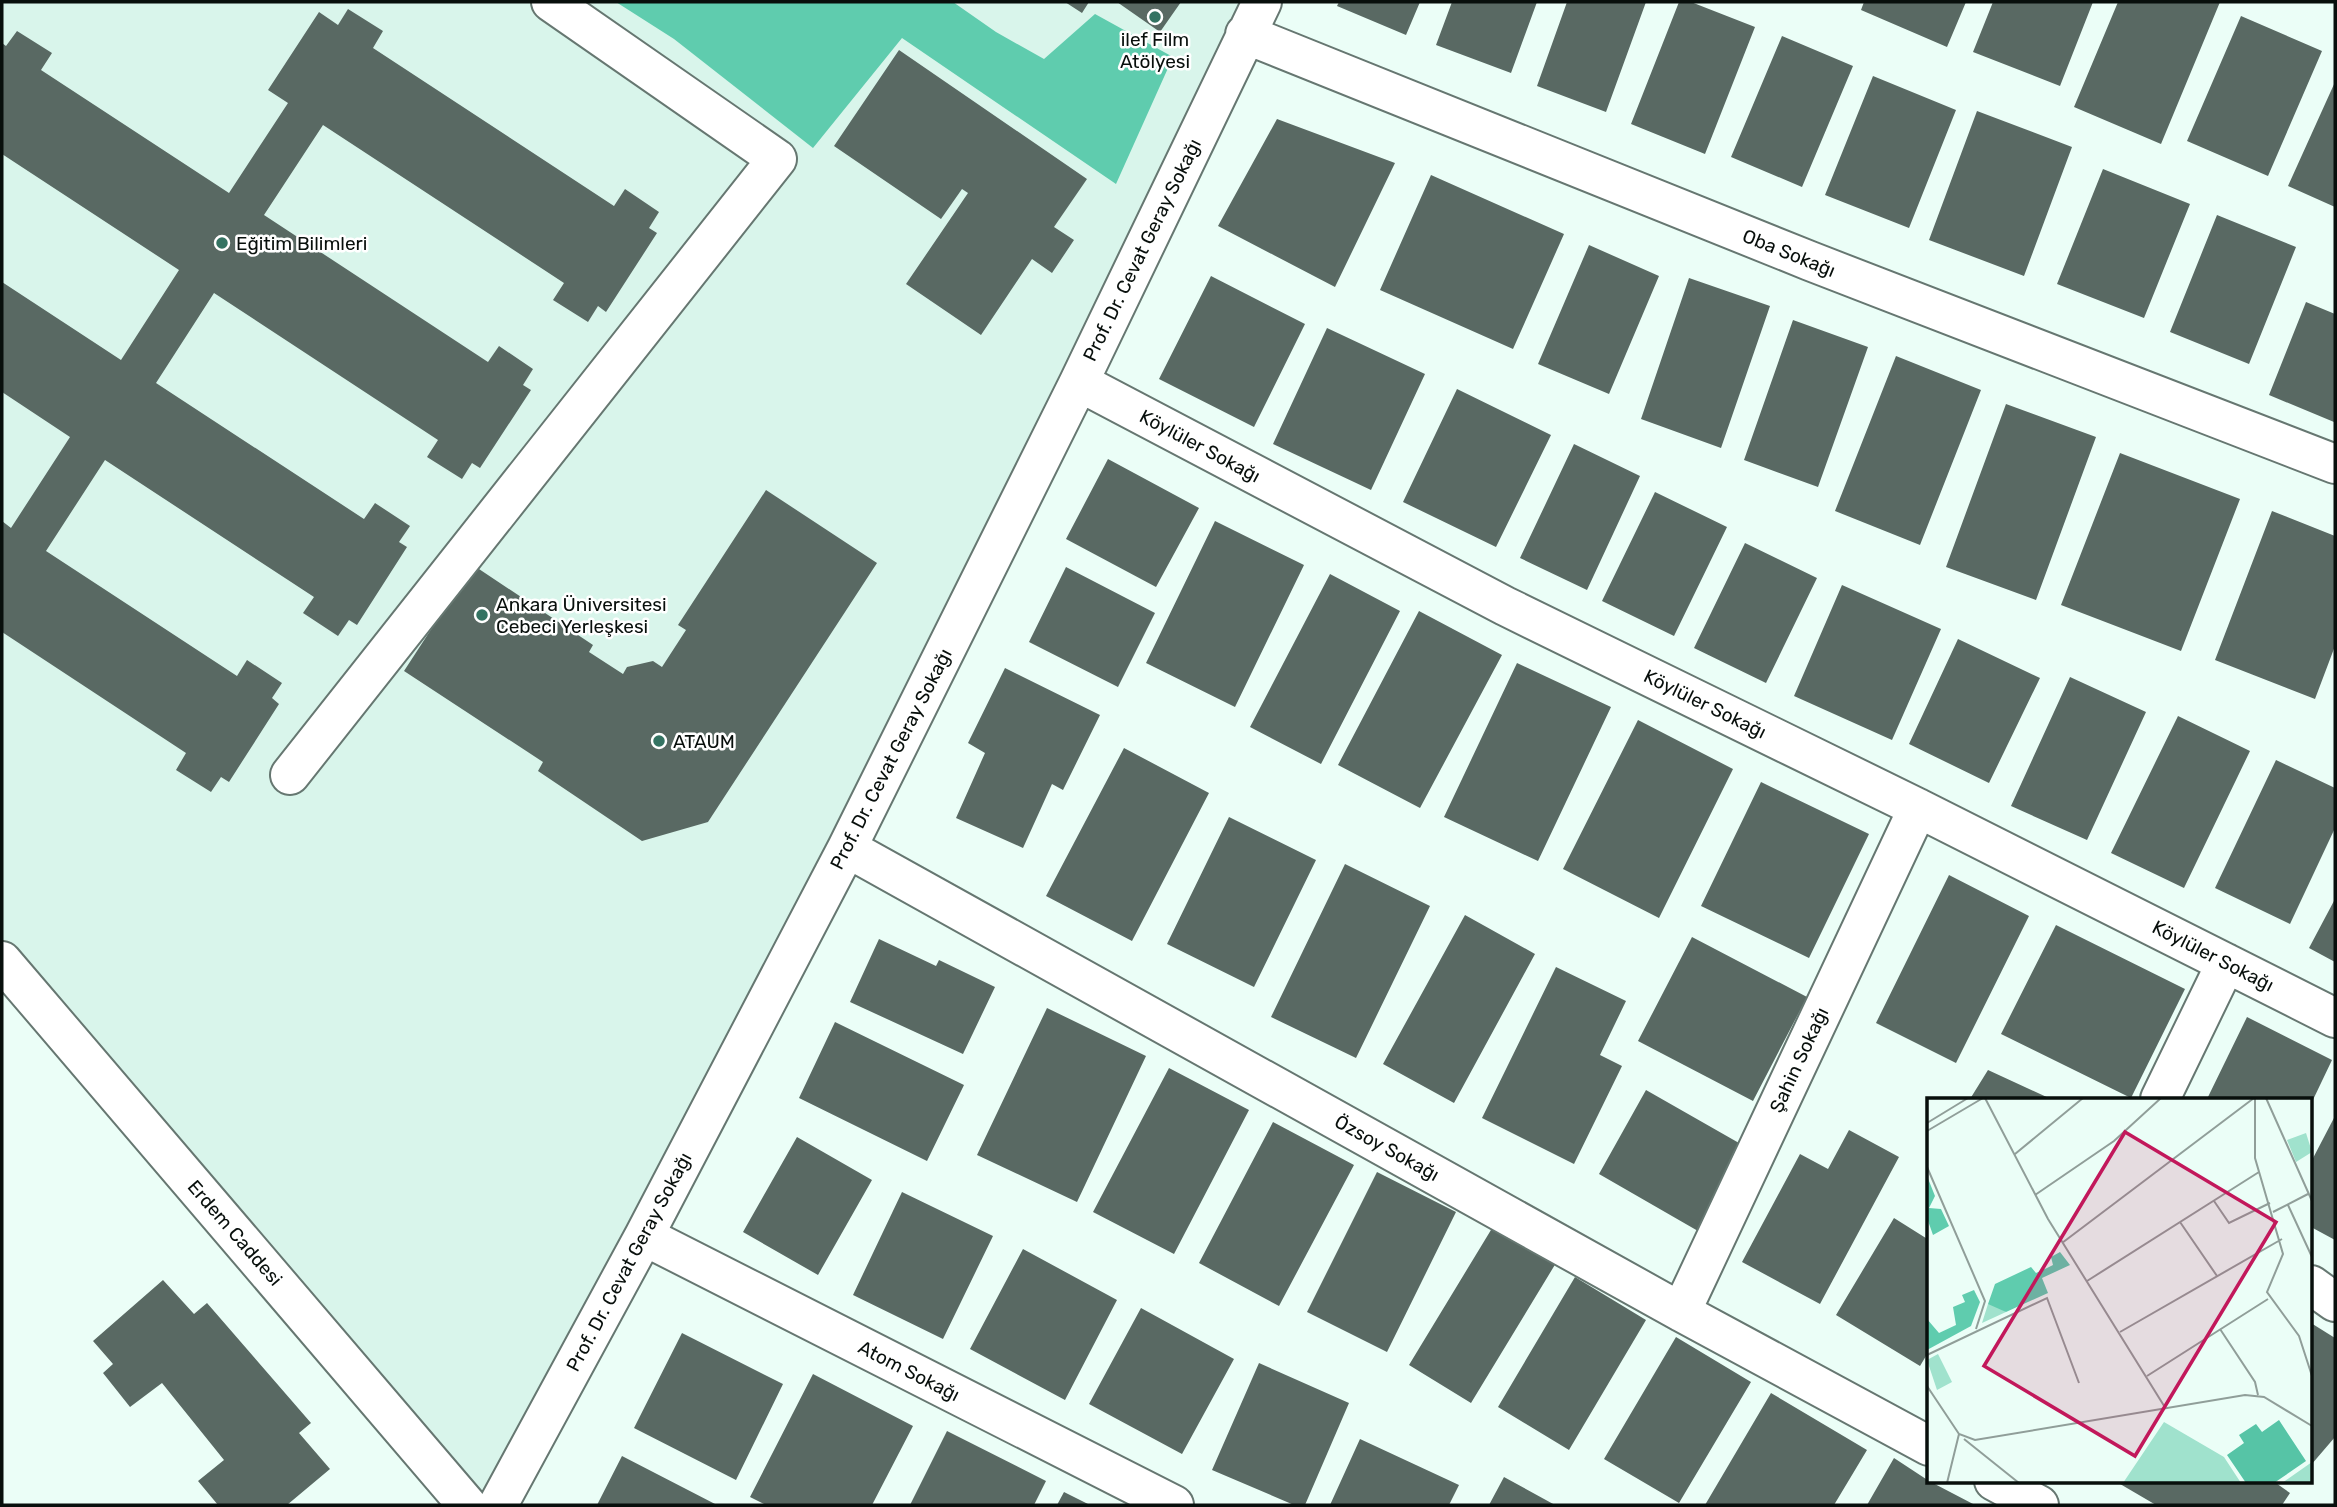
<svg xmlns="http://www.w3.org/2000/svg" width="2337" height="1507" font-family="Rubik,sans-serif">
  <rect width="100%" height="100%" fill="#ebfef7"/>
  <path fill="#d9f5eb" d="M2,2H1262L498,1505H467L2,961Z"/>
  <path fill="#5fccae" d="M616,2H953L996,32L1044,59L1095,14L1173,57L1116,184L902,38L813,148L674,39Z"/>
  <path fill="#596963" d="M1065,2H1089L1082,13Z
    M1117,2H1181L1160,32Z
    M1339,2H1420L1406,35L1337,6Z
    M1452,2H1537L1511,73L1436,45Z
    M1567,2H1646L1606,112L1537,86Z
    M1679,2H1691L1755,27L1705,154L1631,124Z
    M1864,2H1966L1947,47L1861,10Z
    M1993,2H2093L2060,86L1973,52Z
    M2118,2H2220L2161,144L2074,107Z
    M348,9L383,31L373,48L614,206L625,189L659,212L649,228L657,233L606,312L598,306L588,322L553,300L564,283L323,125L264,215L488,362L499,346L533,369L523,385L531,390L480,468L472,463L462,479L427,457L438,440L214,293L156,383L364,519L375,503L410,526L399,542L407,547L357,625L349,620L338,636L303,613L314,597L105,460L46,551L237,676L247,660L282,683L272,698L279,704L229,782L221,777L211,792L176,770L186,753L2,632V521L11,528L70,437L2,392V282L121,360L179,270L2,154V43L6,46L17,31L52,53L41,70L229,193L288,103L268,90L319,12L338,25Z
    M2241,16L2322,51L2268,176L2187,141Z
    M1782,36L1853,66L1802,187L1731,157Z
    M899,50L1087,179L1054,227L1074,240L1052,273L1032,259L981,335L906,284L968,193L962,189L941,219L834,146Z
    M1873,76L1956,110L1909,228L1825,195Z
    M2335,82V207L2288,186Z
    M1977,111L2072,147L2024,276L1929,240Z
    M1277,119L1395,163L1335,287L1218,226Z
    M2103,169L2190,204L2144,318L2057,284Z
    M1431,175L1564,234L1513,349L1380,290Z
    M2217,215L2296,247L2249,364L2170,332Z
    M1589,245L1659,276L1609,394L1538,364Z
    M1211,276L1305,324L1254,427L1159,379Z
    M1689,278L1770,306L1721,448L1641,419Z
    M2306,302L2335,314L2334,422L2269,395Z
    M1793,320L1868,347L1818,487L1744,460Z
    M1327,328L1425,374L1371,490L1273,444Z
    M1896,356L1981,390L1920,545L1835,511Z
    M1457,389L1551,435L1496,547L1403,502Z
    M2006,404L2096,437L2036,600L1946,567Z
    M1574,444L1640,476L1587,590L1520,558Z
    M2120,453L2240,499L2181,651L2061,605Z
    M1108,459L1199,508L1156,587L1066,539Z
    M766,490L877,563L708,822L642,841L538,771L543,762L404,671L473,565L593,645L589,652L623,674L627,667L653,661L662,667L686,630L678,625Z
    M1655,492L1727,527L1674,636L1602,601Z
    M2272,511L2335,536V646L2315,699L2215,660Z
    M1215,521L1304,565L1235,707L1146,663Z
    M1745,543L1817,578L1766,683L1694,648Z
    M1066,567L1155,613L1118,687L1029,642Z
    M1330,574L1400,611L1321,764L1250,727Z
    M1842,585L1941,629L1892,740L1794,696Z
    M1419,611L1502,655L1420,808L1338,765Z
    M1958,639L2040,678L1989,783L1909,744Z
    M1517,663L1611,707L1538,861L1444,817Z
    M1005,668L1100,715L1063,790L1052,784L1023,848L956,818L985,753L968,743Z
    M2070,677L2146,712L2087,840L2011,806Z
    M2178,716L2250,751L2184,888L2111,853Z
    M1638,720L1733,769L1659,918L1563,869Z
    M1124,748L1209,793L1132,941L1046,896Z
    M2276,760L2335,788V828L2290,924L2215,888Z
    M1761,782L1869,834L1809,958L1701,906Z
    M1229,817L1316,860L1254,987L1167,944Z
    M1345,864L1430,906L1356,1058L1271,1017Z
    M1949,875L2029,916L1956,1063L1876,1023Z
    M2335,899V962L2309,948Z
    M1465,915L1535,954L1454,1103L1383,1064Z
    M2056,925L2185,989L2131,1098L2001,1034Z
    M1692,937L1807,997L1753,1101L1638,1041Z
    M879,939L936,966L939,960L995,987L963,1054L850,1002Z
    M1556,967L1626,1001L1600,1055L1622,1066L1574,1164L1482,1118Z
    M1047,1008L1146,1056L1077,1202L977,1155Z
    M2247,1017L2332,1060L2311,1104V1099H2207Z
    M835,1022L964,1085L927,1161L799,1098Z
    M1169,1068L1249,1110L1174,1254L1093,1212Z
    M1988,1070L2051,1099H1970Z
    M1646,1090L1746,1147L1698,1231L1599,1174Z
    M2335,1116V1240L2311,1227V1162Z
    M1273,1122L1354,1165L1279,1306L1199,1263Z
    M1849,1130L1899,1157L1820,1304L1742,1262L1800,1154L1828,1169Z
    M797,1137L872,1180L818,1275L743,1232Z
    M1377,1172L1456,1212L1387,1352L1307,1312Z
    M902,1192L993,1236L943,1339L853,1295Z
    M1894,1218L1929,1240V1351L1920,1366L1836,1315Z
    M1494,1225L1556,1263L1471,1403L1409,1365Z
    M1023,1249L1117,1300L1065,1400L970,1349Z
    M1575,1277L1646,1320L1569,1450L1498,1407Z
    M163,1280L194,1314L207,1303L311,1423L299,1433L330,1469L287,1505H218L198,1481L224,1460L162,1383L130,1407L103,1373L113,1364L93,1341Z
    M1141,1308L1234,1359L1182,1454L1089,1404Z
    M2311,1323L2335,1338V1437L2311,1465Z
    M682,1333L783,1384L736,1480L634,1428Z
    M1676,1337L1751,1382L1679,1503L1604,1459Z
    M1259,1363L1349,1403L1305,1505H1294L1212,1470Z
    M813,1374L913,1426L872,1505H766L750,1497Z
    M1771,1393L1867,1450L1834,1505H1705Z
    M947,1431L1046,1481L1034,1505H910Z
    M1360,1439L1459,1485L1449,1505H1330Z
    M622,1456L717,1505H597Z
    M1894,1458L1929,1481L1975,1505H1867Z
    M1504,1477L1555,1505H1489Z
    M2115,1481H2273L2290,1493L2282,1505H2156Z
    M1064,1492L1090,1505H1057Z"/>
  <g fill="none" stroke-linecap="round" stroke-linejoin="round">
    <defs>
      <path id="minor" d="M1245,34L1810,261L2335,464
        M1079,382L1505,606L1918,808L2335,1018
        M290,775L777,159L551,2
        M847,848L1681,1312L1929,1446
        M2,961L467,1505
        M2160,1099L2226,963
        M644,1236L1174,1505
        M2311,1285L2335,1302
        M1681,1312L1918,808
        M1994,1481L2039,1505
        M498,1505L644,1236L847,848L1079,382L1262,2"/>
    </defs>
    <use href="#minor" stroke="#667771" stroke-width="42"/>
    <use href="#minor" stroke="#fff" stroke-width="38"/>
  </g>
  <g fill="#347362" stroke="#fff" stroke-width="2.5">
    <circle cx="1155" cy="17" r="7"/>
    <circle cx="222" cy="243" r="7"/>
    <circle cx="482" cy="615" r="7"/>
    <circle cx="659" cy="741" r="7"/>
  </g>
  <g text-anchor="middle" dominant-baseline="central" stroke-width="5" stroke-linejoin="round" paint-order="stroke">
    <g font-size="19" fill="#080f0c" stroke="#fff" text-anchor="start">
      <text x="1155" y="39" text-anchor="middle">ilef Film<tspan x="1155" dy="22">Atölyesi</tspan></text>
      <text x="236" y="243">Eğitim Bilimleri</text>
      <text x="496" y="604">Ankara Üniversitesi<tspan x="496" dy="22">Cebeci Yerleşkesi</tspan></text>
      <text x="673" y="741">ATAUM</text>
    </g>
    <g font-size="19" fill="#080f0c" stroke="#fff">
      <text transform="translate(1142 250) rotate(-64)">Prof. Dr. Cevat Geray Sokağı</text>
      <text transform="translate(1789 253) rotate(22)">Oba Sokağı</text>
      <text transform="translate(1200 446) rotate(28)">Köylüler Sokağı</text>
      <text transform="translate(1705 704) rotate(26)">Köylüler Sokağı</text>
      <text transform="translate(891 759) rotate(-63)">Prof. Dr. Cevat Geray Sokağı</text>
      <text transform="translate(2213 956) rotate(27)">Köylüler Sokağı</text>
      <text transform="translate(1799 1060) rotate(-65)">Şahin Sokağı</text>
      <text transform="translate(1387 1148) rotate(29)">Özsoy Sokağı</text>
      <text transform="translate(235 1233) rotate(49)">Erdem Caddesi</text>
      <text transform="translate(629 1262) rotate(-62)">Prof. Dr. Cevat Geray Sokağı</text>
      <text transform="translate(909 1371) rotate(27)">Atom Sokağı</text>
    </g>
  </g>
  <g transform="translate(1927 1098)">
    <rect width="385" height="385" fill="#ebfef7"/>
    <path d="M379,35L385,54L369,64L360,42ZM66,205L79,214L55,225L61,206ZM11,256L25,284L10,292L0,262ZM237,324L297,359L314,385H196ZM385,364V385H355Z" fill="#a0e2cd"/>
    <path d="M0,78L8,98L2,110L14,111L22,128L6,137L0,120ZM133,154L143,167L115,180L121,195L79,214L61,206L68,186L104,169L109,175L120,170L126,167L124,159ZM47,192L53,204L44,228L0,252V221L12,235L29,227L26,209L38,204L35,197Z" fill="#5fccae"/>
    <path d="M352,322L379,363L347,385H319L300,357L317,345L312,337L329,326L335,334Z" fill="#56c4a6"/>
    <path fill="none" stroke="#909e99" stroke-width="2" d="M58,0L121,121L239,311M328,0V60L356,156L340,194L372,238L385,278M339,0L385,103M0,25L41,0M0,33L56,0M88,56L156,0M0,69L58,203L49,231M108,97L187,43L234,0M287,103L302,125L343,105M361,107L385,159M346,114L381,96M253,124L290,178M135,145L327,0M160,183L332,74M293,231L328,284L331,297M193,234L355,141M0,257L120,200L152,285M220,278L341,201M0,288L32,336L48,342L318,297L337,299L385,328M37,341L92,385M20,385L32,336"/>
    <path fill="#c2185b" fill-opacity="0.15" stroke="#c2185b" stroke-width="3.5" d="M198,34L349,124L208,358L57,268Z"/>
    <rect width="385" height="385" fill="none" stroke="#080f0c" stroke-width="3.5"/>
  </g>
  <rect width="2337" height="1507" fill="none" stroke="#080f0c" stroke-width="7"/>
</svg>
